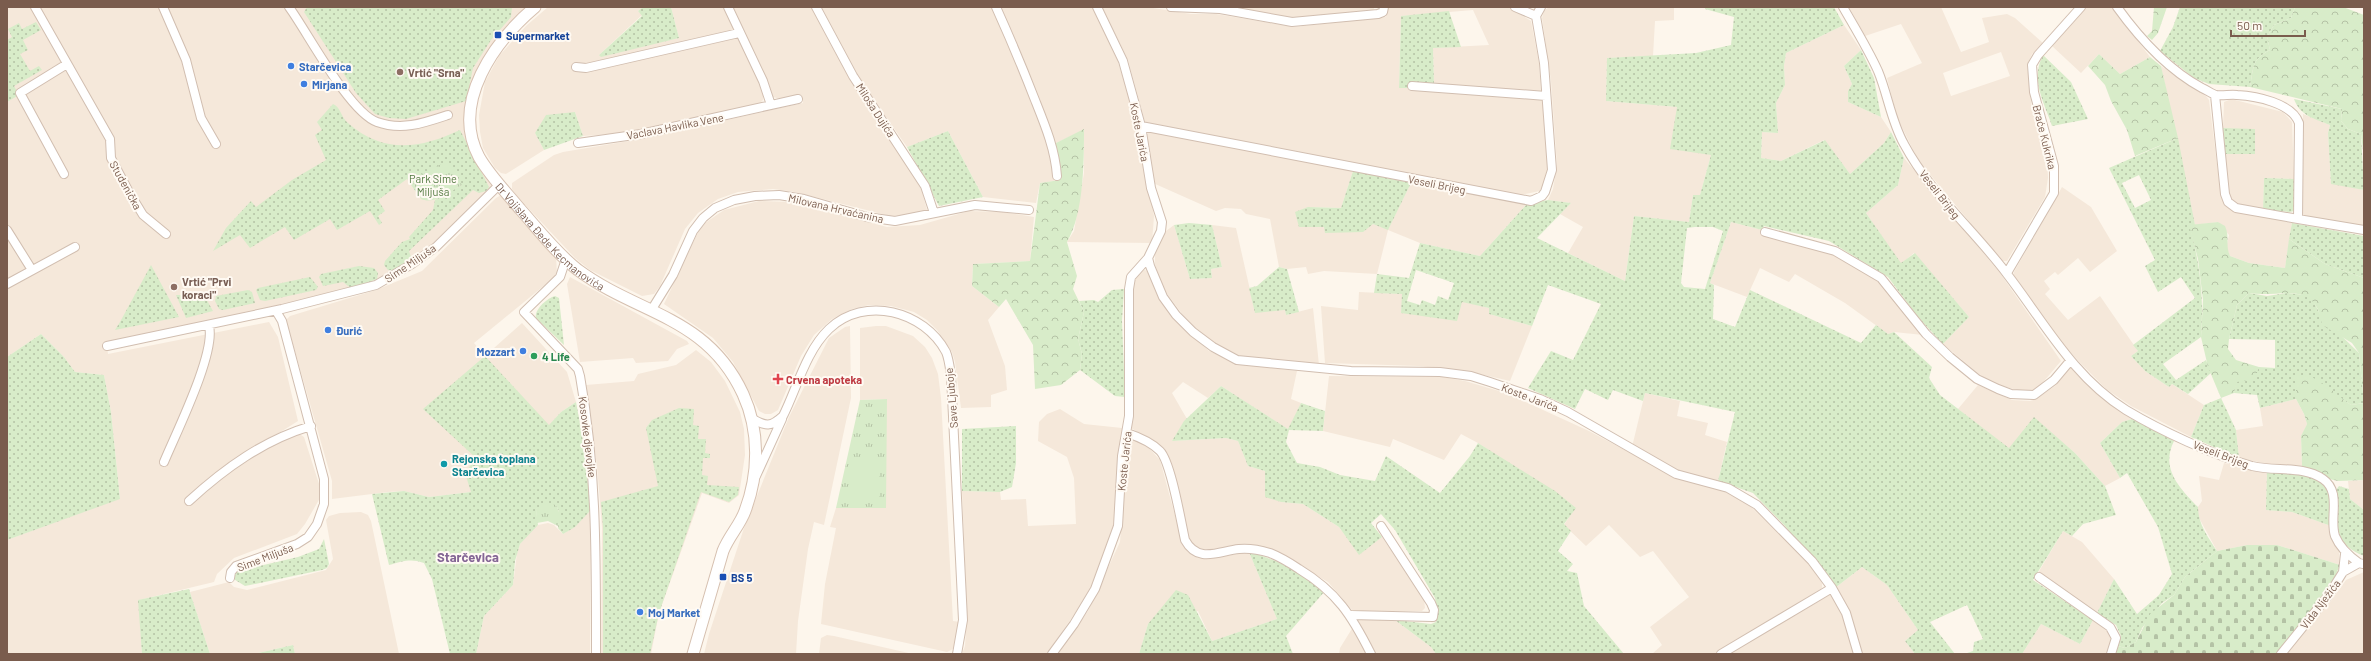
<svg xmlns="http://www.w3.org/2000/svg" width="2371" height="661" font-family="Barlow,sans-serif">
  <defs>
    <pattern id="grass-dots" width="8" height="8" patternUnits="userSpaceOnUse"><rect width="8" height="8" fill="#d8ecc9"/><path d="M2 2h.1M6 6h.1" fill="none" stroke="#b4c2a5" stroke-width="1.8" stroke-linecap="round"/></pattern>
    <pattern id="forest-crowns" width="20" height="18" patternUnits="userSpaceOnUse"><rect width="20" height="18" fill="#d8ecc9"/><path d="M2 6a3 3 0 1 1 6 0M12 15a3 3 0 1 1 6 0" fill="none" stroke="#b4c2a5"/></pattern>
    <pattern id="cemetery-stones" width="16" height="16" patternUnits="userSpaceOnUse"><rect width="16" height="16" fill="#d8ecc9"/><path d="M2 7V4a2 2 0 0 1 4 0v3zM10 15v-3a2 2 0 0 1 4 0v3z" fill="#b4c2a5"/></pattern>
    <pattern id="park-tufts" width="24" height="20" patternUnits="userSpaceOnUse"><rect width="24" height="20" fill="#d8ecc9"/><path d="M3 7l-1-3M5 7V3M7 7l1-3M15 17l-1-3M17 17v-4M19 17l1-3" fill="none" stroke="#b4c2a5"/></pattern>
  </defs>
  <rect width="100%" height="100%" fill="#fdf6ec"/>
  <path fill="#f5e8da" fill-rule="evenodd" d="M7,7H536L520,20L475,89L473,140L499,185L436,247L376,285L107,347L108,354L269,322L278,337L298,421L230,464L217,480L271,445L298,433L304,437L320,487V498L305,524L297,534L234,558L217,574L214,582L139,600L142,654H7V540L120,498L111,412L104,375L75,372L64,357L41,334L7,357Z
    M548,7H643L638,11L642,15L599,55L679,38L671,7H723L763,89V100L758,105L639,132L583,136L575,112L535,133L544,150L506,174L501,173L495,168L483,148L480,132L479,115L485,82L499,56L526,26Z
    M733,7H811L840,61L921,188L927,210L906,215L890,216L795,192L773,189L738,192L718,199L698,213L685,229L660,286L654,294L642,296L590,270L575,258L516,195L512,189V183L554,155L563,152L647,138L803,103L802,95L780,99L773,97Z
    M820,7H992L1016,57L1044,132L1051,160L1054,181L1040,183L1036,203L983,197L948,131L907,147L849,64Z
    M1001,7H1093L1118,62L1136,120L1154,216L1152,243L1067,242L1074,231L1084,173V130L1054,144L1015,39Z
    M1102,7H1147L1191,14H1216L1294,27L1386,17L1388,7H1509L1531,21L1539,63L1541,91L1434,84L1433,48L1489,45L1473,10L1401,16L1399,87L1543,99L1548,166L1544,183L1540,191L1520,195L1145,122L1128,60Z
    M1226,7H1375L1373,10L1291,18Z
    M1549,7H1674V20L1655,21L1653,56L1607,58L1606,101L1677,107L1711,155L1700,195H1693L1689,222L1634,216L1625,281L1568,253L1583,227L1560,214L1571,203L1548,200L1553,189L1557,165L1551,81L1542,18L1544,11Z
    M1849,7H1941L1961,52L1989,42L1982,18L2007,14L2015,18L2043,43L2032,54L2027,65L2032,110L2047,155L2048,178L2045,197L2007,261H2002L1918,160L1897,117L1887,78L1922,63L1901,24L1865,36ZM2001,52L2010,76L1951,96L1943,73Z
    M2087,7H2112L2150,57L2120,74L2099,54L2081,73L2052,46Z
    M1844,25L1861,50L1844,66L1852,84L1848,91V102L1881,117L1891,132L1884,143L1850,174L1824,140L1781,161L1761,158L1762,132L1778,133L1776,103L1785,85L1784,66L1786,53Z
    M2161,66L2206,96L2209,100L2220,188L2224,202L2235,210L2292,223L2285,268L2249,263L2230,256L2226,248L2229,235L2218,222L2195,225Z
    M2231,99L2283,112L2292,122L2294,179L2264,178L2263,210L2239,205L2232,201L2228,191L2225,154H2255L2223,128L2224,102Z
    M2303,114L2330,125L2328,133L2331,183L2364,190V227L2302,215Z
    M1155,131L1353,171L1341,208L1308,207L1324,227L1326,233L1373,224L1388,229L1411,183L1527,204L1480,256L1420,243L1388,230L1377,274L1324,271L1308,274L1306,267L1287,269L1279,267L1270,219L1246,214L1241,209L1225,208L1216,211L1153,183L1146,137L1148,133Z
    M1904,158L2000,273L2061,361L2039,387L2030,391L2017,390L1995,384L1979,374L1943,344L1969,317L1914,253L1901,264L1866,213L1898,185Z
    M2062,187L2091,207L2117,251L2090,272L2078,258L2058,275L2055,272L2044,281L2050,289L2045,294L2068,320L2100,296L2138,351L2131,356L2145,371L2169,387L2172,384L2204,405L2191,437L2131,406L2106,389L2053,335L2013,276L2014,272Z
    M503,194L556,255L557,275L474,343L485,356L522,323L567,372L576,402L561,412L549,426L476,458L471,492L429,497L404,491L388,492L332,499V481L286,320L290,316L376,290L422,271L496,198Z
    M759,201L792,202L887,227L920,225L969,211L1003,212L1034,217L1030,261L973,264L972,286L999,307L988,320L1005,366L1007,390L991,395V407L961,408L955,362L952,352L937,330L927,320L914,312L891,306L869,305L852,309L832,319L814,335L801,356L778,410L771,414H765L759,411L733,362L713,338L664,304L699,230L705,223L724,210Z
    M1731,222L1762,230L1761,234L1840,256L1884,285L1923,335L1894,332L1888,334L1845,303L1795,274L1789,282L1760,268L1747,297L1710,283Z
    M1174,225L1190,279L1212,278L1211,269L1222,267L1212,225L1236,228L1255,312L1285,310L1286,315L1313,308L1319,365L1238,357L1230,354L1191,326L1162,287L1155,264V252L1166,231Z
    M1143,269L1147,271L1161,300L1173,318L1209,351L1241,364L1297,371L1291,399L1301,403L1289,430L1221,386L1208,398L1183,382L1172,393L1187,419L1172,441L1226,438L1238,441L1248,466L1265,471L1281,502L1303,504L1339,527L1359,554L1382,537L1424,599L1425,608L1422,611H1353L1328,582L1269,548L1241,545L1213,551L1194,547L1190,543L1164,448L1131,428L1130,312L1134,277Z
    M570,277L687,341L689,344L677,349L668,361L636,363L633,358L580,362L567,284Z
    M1359,292L1403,294L1401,313L1461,301L1489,308V314L1532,326L1510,381L1471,372L1419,366L1325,363L1321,306L1358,310Z
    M850,326L851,398L824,525L814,522L808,549L798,621L796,654H704L709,634L744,528L789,417L829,338L845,327Z
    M876,326H886L913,336L925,347L932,358L938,374L941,398L953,621L960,622L953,649L947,652L821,624L825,584L836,528L830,527L836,508H886V399L860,400V328Z
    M696,350L711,362L725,381L740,412L744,429L745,455L739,495L729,503L702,493L659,613L651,654H601L602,527L597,466L586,385L634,381L638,374L676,365Z
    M2071,367L2132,419L2122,422L2100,443L2120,478L2105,486L2075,453L2034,418L2009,449L1958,409L1978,385L2012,400L2030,401L2036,399L2055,386Z
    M1329,376L1443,377L1465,381L1506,393L1589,431L1679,479L1726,490L1742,498L1806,560L1822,583V588L1715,654H1652L1662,645L1650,627L1689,597L1653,551L1640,557L1609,525L1586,546L1564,525L1575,508L1478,443L1461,434L1444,460L1393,439L1390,447L1323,431Z
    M1645,393L1680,401L1677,416L1708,423L1705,435L1727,442L1718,481L1677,470L1632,447Z
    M2296,399L2304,414L2307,424L2301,437L2302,466L2268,464L2239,458L2236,430L2263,426L2260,408Z
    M1060,409L1084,424L1122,428L1115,515L1111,536L1096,578L1079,607L1047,654H962L965,646L967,614L962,491L1000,492L1001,500L1026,499L1028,526L1076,524L1074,478L1067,457L1038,441L1039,422L1047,414Z
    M1131,439L1146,445L1160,460L1183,545L1188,551L1198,558L1208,559L1249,552L1277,619L1212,641L1198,611L1148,624L1139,654H1058L1088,611L1120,542L1127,450Z
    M2224,463L2267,471L2266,510L2292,512L2331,526L2339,549L2340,565L2277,545H2247L2217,551L2198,516V507L2202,501L2199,476L2219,480Z
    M2364,480V510L2350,499L2348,481Z
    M591,510L590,654H476L484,616L513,585L517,553L520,544L530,531L538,525L548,523L554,525L563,534L575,526Z
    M361,512L368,515L371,521L399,654H295L293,645L254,654H210L190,592L229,582L234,587L247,590L326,570L333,559L326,520L329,516L340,513Z
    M2063,531L2082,542L2114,579L2097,613L2038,573Z
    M1862,567L1887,585L1918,630L1905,641L1915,654H1862L1852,620L1842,596L1835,588Z
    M2364,572V654H2286L2331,601L2346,580Z
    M1831,594L1847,625L1854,654H1729Z
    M1358,620H1395L1431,647L1436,654H1375Z
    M2093,620L2108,632L2113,640L2108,654H2022L2041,624L2080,644Z
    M1353,627L1366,654H1339L1340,648Z
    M827,635L834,636L913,654H819L821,638Z"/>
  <path fill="url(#grass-dots)" fill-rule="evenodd" d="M307,7H512L511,17L491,40L473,68L466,101L406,119L389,118L375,114L356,93L304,12Z
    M643,7H671L679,38L601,57L599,55L642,16L638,11Z
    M1705,7H1834L1844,25L1786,53L1784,66L1785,85L1776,103L1778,133L1762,132L1761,158L1781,161L1825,140L1850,174L1884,143L1891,132L1904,158L1898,185L1866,213L1901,263L1915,253L1969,317L1943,344L1918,317L1888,277L1829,241L1764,226L1762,230L1731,222L1710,283L1714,285L1713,319L1735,327L1750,290L1861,343L1876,325L1888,334L1894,332L1932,367L1929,378L1940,395L2009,448L2034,417L2075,453L2105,486L2116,515L2083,524L2072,536L2063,531L2033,580L2093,620L2080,644L2041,624L2022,654H1964L1973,651L1974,642L1983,639L1967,605L1930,622L1955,654H1915L1905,641L1918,630L1887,585L1862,567L1835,588L1785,526L1753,493L1718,481L1735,412L1645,393L1643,401L1613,390L1608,400L1585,389L1575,409L1528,388L1551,351L1573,360L1601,304L1548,285L1532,326L1489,314V308L1462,302L1457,321L1401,313L1402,294L1374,293L1377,274L1409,278L1420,243L1480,256L1527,204L1548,200L1571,203L1537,238L1625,281L1634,216L1689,222L1693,195H1700L1711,155L1670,149L1677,107L1606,101L1607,58L1696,53L1731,45L1734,17L1705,9ZM1695,227H1713L1723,231L1705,289L1684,287L1681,283L1687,228ZM1416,270L1454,283L1448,300L1438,296L1435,305L1422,300L1420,305L1407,301Z
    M2180,7H2295L2291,18L2274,25L2267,37L2270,50C2251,60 2254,67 2250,87L2209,84L2194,78L2160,51L2173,27Z
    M1449,11L1461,47L1433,48L1434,84L1409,82V88H1399L1401,16Z
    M36,22L41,30L23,40L28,50L20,54L30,71L39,66L42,70L14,86L19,95L7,102V40L12,37L8,29L19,23L22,29Z
    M1861,50L1874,78L1881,117L1848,102V91L1852,84L1844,66Z
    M2043,55L2071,82L2088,119L2052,126C2044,102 2030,80 2043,55Z
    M2294,99L2342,109L2341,121L2348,129L2361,134L2364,190L2331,184L2328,133L2330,125C2315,119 2300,116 2294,99Z
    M333,104C341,107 341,118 348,123C383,154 420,149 460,130L489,187L486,191L479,193L473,190L409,251L411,257L409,262L394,271L388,270L384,265L385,261L402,242L410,239L409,237L433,210L435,200L462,185L411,179L421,199L407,179L378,200L385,211L378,216L382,223L379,225L370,211L337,230L330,219L294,240L285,227L250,248L240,235L213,251L226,228L251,201L256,207L292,180L326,160L315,135L322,130L317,122Z
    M575,112L583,136L544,150L535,133L546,115Z
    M2223,128L2255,129V154H2225Z
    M948,131L983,197L939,206L907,147Z
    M2178,138L2195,225L2190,226C2200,267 2204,294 2201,337L2163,364L2176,380L2206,360L2211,373L2188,394L2172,384L2169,387L2145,371L2131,356L2138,351L2133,345L2195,298L2181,277L2158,292L2145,266L2155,260L2109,168ZM2139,175L2151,200L2135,208L2122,183Z
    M1353,171L1411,183L1388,230L1373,224L1363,232L1325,233L1324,227H1299L1295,212L1308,207L1341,208Z
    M2264,178L2294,179V211L2290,212L2263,210Z
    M1189,223L1212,225L1222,267L1211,269L1212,278L1190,279L1174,225Z
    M2292,223L2364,236V278L2325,264L2289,239Z
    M151,265L179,317L115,330L120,322Z
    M359,266L374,268L378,273L377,279L352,289L343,282L323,286L319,277L321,274Z
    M1279,267L1287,269L1299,312L1286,315L1285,310L1255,313L1249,288L1257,286Z
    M310,277L318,287L316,290L265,301L260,300L256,290L258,288Z
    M1124,289L1122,321L1125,397L1115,396L1080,370L1082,354L1078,339L1084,312L1079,301L1094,300L1098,302L1112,290Z
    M248,290L252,292L255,303L223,310L219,309L215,301L216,296Z
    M2249,293L2267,296L2287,293L2305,295L2312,298L2321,316L2359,353L2364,403L2351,405L2334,394L2296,376V399L2260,408L2257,395L2234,393L2236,382L2259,367L2275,368V340L2229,339L2237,305Z
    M176,295H204L213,311L186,318Z
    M555,296L559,298L564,345L536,318C534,310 547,298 555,296Z
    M41,334L64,357L75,372L104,375L111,412L120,499L7,540V357Z
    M485,356L549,425L561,412L576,402L582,434L591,510L575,527L563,534L558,528L559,511L556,505L536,509L538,525L520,544L515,561L513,585L484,616L476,654H450L432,579L424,563C411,558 403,561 389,565L372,494L404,491L429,497L471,492L465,473L476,458L423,409Z
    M1221,386L1288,429L1301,403L1325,411L1323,431L1289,430L1286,442L1297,463L1320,467L1340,475L1375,481L1386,456L1440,493L1470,456L1478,443L1555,491L1576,508L1564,524L1571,531L1558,551L1573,564L1567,571L1577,573L1584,606L1624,654H1436L1431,647L1395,620L1431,624L1436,622L1437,611L1435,598L1395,530L1381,514L1371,523L1382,537L1359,555L1339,527L1303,504L1281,502L1265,497V471L1248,466L1238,441L1226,438L1172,441L1184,421Z
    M2221,398L2236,430L2239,458L2191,437L2204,405Z
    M679,408L694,409L693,425L699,426L698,439H706L705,453L710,454V458H703L702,475L708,476L707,485L739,487L738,495L729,502L701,492L659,613L650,654H603V527L601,502L658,486L646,428L652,420Z
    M2132,419L2174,441C2160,469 2180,488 2198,507C2198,524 2208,537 2217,551L2185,577L2174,595L2162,603L2142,628L2136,642L2125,648L2118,646L2121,636L2116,625L2097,613L2114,579L2137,614L2159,595L2172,574L2158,527L2127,473L2120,478L2100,443L2122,422Z
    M1016,426V463L1012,487L1000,492L962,491V429Z
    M2267,471C2288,472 2326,471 2332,498C2334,506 2332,518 2331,526L2292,512L2266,510Z
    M2339,486L2349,489L2350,499L2364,510V556C2328,542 2340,519 2336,490Z
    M324,539L329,564L327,568L322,570L245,586L232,578L233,572L298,557L319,549Z
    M1249,552C1276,559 1303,573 1325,591L1286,636L1293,654H1139L1148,624L1176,590L1188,595L1212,641L1277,619Z
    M189,589L210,654H142L138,600Z
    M293,645L295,654H254Z"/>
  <path fill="url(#forest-crowns)" d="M2154,7H2167L2158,33L2152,40L2147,36L2152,31Z
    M2295,7H2343L2364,15V159L2361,134L2348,129L2341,121L2342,109L2250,87C2254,67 2251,60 2270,50L2267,37L2274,25L2291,18Z
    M2099,54L2120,74L2150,57L2161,66L2178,138L2135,156L2127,130L2111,101L2105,85L2088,66Z
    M1084,129C1084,162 1084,213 1067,242L1077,276L1073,289L1084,312L1078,339L1082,354L1080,370L1061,385L1035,389L1033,345L1006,299L999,307L972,286L973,264L1030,261L1040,183L1060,180L1059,159L1054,144Z
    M2218,222L2225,226C2230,237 2225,245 2230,256L2249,263L2285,268L2289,239L2325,264L2364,278V480L2338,481L2325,478L2302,466L2301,436L2307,424L2304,414L2296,399V376C2314,370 2335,395 2351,405L2364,403L2359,353L2352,343L2322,325C2316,279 2282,298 2249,293L2237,305L2229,339L2228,349L2236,360L2259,367L2255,379L2237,382L2234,393L2221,398L2208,367L2201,337L2203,300L2198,259L2189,225Z"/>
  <path fill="url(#cemetery-stones)" d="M2247,545H2277L2340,565L2329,590L2277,654H2116L2118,646L2125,648L2136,642L2150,614L2174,595L2185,577L2217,551Z"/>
  <path fill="url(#park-tufts)" d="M448,161L462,185C450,191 435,205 421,199L411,179Z
    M887,399L886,508H836L860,400Z
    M545,503L556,505C560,512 561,518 558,526L548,521L537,523L536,509Z"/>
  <path fill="#d8ecc9" d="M850,457H879V502H850Z"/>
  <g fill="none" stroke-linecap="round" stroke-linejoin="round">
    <defs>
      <path id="street" d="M35,7L110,139L111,158L129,192L143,215L166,234
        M163,7L186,60L201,118L216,144
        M289,7C308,33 349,112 377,122C402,131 424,123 448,115
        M728,7L763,81L771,105
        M816,7L853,76L925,186L934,213
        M996,7C1010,38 1023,69 1035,100C1045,125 1055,149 1057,176
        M1097,7L1123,61L1141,126L1151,188L1162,222L1161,231L1148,258L1150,266L1163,297L1176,315L1193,332L1213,347L1237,360L1351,371L1440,372L1471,376L1490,382L1540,399L1568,412L1676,474L1728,488L1757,505L1812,561L1832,588L1846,613L1858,654
        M1171,7L1220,9L1292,22L1378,14L1383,12L1384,7
        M1515,7L1536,16
        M1843,7C1855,28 1868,49 1878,71C1888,95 1891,121 1904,144C1930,193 1974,230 2007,274C2044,322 2073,377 2126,410C2161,431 2213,455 2252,466C2276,472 2302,465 2323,479C2342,492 2329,518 2335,536C2340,548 2349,556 2359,563
        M2117,7C2140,39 2167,69 2202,88C2207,90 2212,94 2216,95C2223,96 2231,94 2237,95C2256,96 2292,103 2299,123L2298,219L2236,208L2228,202L2225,194L2215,95
        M576,67L586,68L739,33
        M1412,86L1546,96
        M1141,126L1531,201L1542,196L1545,192L1552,170L1544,63L1536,16L1541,7
        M578,143L641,134L798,99
        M64,174L20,93L67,64
        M2298,219L2364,230
        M7,230L32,270
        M1765,232L1835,251L1881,278L1926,334L1950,357L1977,379L1998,389L2011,394L2034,395L2054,380L2070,361
        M566,259L560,277L524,312L578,369L580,376C597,471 596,558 596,654
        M2007,273L2054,193V166L2034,92L2032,65L2038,55L2081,7
        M7,284L75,247
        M652,309L673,275L693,231L703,218L715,208L734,200L755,196L779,195L804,199L867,217L895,221L975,205L1029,210
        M107,346L282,309L376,285L412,264L436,247L499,185
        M751,418C766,427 771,427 783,416C797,388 806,351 829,329C865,295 924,311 946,352C949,359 950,369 951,376L963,620L957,654
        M1127,433C1139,437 1151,442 1160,451C1171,462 1181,522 1185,540C1198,564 1219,551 1239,549C1249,548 1260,550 1270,553C1280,557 1290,563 1299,569C1337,592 1352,616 1371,654
        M164,462C176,433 216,353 209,326
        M756,476L782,419
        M189,501C225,468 264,440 311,426
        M2343,572L2345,554
        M2039,577L2110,627L2116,638L2111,654
        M230,578L231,572L236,566L297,544L308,537L317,524L324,504V479L282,321L276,311
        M1351,615L1433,617L1434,610L1431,603L1381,526
        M1052,654L1074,624L1095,589L1118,526L1122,456L1129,416V289L1131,277L1148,258
        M1721,654L1832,588
        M2281,654L2328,596L2343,572L2359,563L2363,564"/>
      <g id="secondary">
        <path id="s1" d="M535,7C495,41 450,102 479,157C490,176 506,192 520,209C538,229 556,253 578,270C639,315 707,316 743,394C760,431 759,474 745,511C740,525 729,536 723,551L693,654"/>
      </g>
    </defs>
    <use href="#street" stroke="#d1beb0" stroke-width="10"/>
    <use href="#secondary" stroke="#d6c0b0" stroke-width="13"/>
    <use href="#street" stroke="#fff" stroke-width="8"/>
    <use href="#secondary" stroke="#fff" stroke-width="11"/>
  </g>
  <g fill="#1a4fb4" stroke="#fffaf3" stroke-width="1.5">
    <rect x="494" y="31" width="8" height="8" rx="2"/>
    <rect x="719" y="573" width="8" height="8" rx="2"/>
  </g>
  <g fill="#3f7fe0" stroke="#fffaf3" stroke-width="1.5">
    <circle cx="291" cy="66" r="4"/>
    <circle cx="304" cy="84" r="4"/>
    <circle cx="328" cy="330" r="4"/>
    <circle cx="523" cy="351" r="4"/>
    <circle cx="640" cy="612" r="4"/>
  </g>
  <g fill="#8d6e63" stroke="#fffaf3" stroke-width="1.5">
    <circle cx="400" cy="72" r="4"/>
    <circle cx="174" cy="287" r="4"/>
  </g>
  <circle fill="#2e9e5b" stroke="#fffaf3" stroke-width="1.5" cx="534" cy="356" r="4"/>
  <path fill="#e0444e" stroke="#fffaf3" stroke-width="1.5" d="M776 373h4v4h4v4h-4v4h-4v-4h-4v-4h4z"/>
  <circle fill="#0f9aa8" stroke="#fffaf3" stroke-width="1.5" cx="444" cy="464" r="4"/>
  <g text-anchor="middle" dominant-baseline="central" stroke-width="4" stroke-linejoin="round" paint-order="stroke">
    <g font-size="11" font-weight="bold" fill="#164399" stroke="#fffaf3" text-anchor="start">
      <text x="506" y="35">Supermarket</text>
      <text x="731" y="577">BS 5</text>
    </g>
    <g font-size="11" font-weight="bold" fill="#366cbe" stroke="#fffaf3" text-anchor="start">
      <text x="299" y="66">Starčevica</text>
      <text x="312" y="84">Mirjana</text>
      <text x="336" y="330">Đurić</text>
      <text x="515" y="351" text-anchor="end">Mozzart</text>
      <text x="648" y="612">Moj Market</text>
    </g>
    <g font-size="11" font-weight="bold" fill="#785e54" stroke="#fffaf3" text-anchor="start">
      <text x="408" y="72">Vrtić "Srna"</text>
      <text x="182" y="281">Vrtić "Prvi<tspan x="182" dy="13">koraci"</tspan></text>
    </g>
    <g font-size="11" fill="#7a5c4d" stroke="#fffaf3">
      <text transform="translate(876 110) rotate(57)">Miloša Dujića</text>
      <text transform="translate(675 126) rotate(-11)">Vaclava Havlika Vene</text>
      <text transform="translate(1140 132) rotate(79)">Koste Jarića</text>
      <text transform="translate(2045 137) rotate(76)">Braće Kukrika</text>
      <text transform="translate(1437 184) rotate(11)">Veseli Brijeg</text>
      <text transform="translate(126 185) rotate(61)">Studenička</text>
      <text transform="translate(1940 194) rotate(52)">Veseli Brijeg</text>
      <text transform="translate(836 208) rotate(13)">Milovana Hrvaćanina</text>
      <text stroke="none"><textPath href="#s1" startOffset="280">Dr Vojislava Đede Kecmanovića</textPath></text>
      <text transform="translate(410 263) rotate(-34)">Sime Miljuša</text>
      <text transform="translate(1530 397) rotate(21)">Koste Jarića</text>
      <text transform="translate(951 398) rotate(-95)">Save Ljuboje</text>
      <text transform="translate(588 437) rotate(83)">Kosovke djevojke</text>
      <text transform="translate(2221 454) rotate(21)">Veseli Brijeg</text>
      <text transform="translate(1124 461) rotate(-84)">Koste Jarića</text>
      <text transform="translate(265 557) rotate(-21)">Sime Miljuša</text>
      <text transform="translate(2320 604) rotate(-53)">Vida Nježića</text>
    </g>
    <g font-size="11" fill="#537a41" stroke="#fffaf3">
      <text x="433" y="178">Park Sime<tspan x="433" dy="13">Miljuša</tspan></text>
    </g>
    <g font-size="11" font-weight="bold" fill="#27864d" stroke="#fffaf3" text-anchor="start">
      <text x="542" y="356">4 Life</text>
    </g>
    <g font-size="11" font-weight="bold" fill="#be3a42" stroke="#fffaf3" text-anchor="start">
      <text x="786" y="379">Crvena apoteka</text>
    </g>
    <g font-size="11" font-weight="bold" fill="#0d838f" stroke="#fffaf3" text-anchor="start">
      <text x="452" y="458">Rejonska toplana<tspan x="452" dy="13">Starčevica</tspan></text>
    </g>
    <g font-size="13" font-weight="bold" fill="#846695" stroke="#fffaf3">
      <text x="468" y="557">Starčevica</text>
    </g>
  </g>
  <rect width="2371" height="661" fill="none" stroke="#7a5c4d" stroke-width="16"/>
  <path d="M2231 30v6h74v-6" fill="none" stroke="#7a5c4d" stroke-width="2"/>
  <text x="2237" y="30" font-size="12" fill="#7a5c4d" stroke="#fffaf3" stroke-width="3" paint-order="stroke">50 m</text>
</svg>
